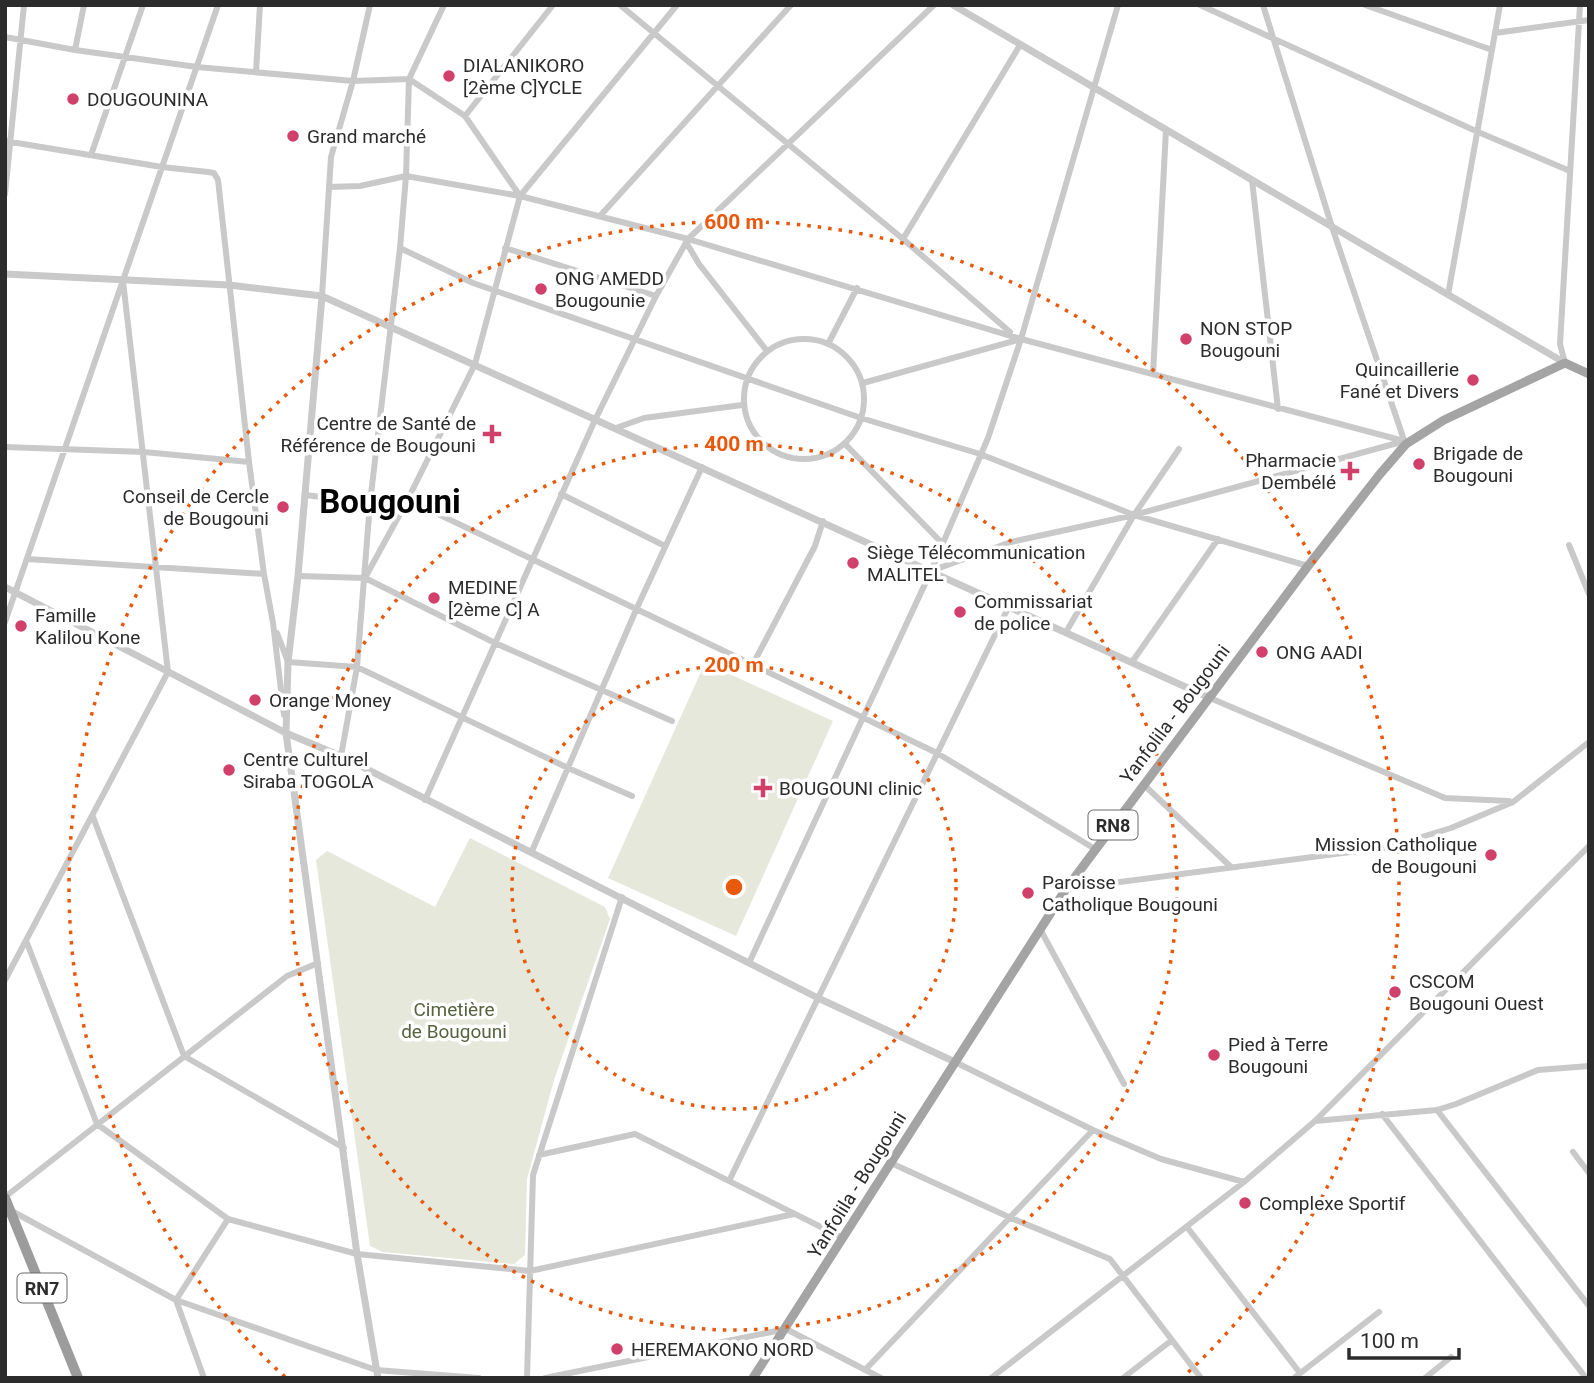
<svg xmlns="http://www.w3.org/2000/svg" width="1594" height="1383" font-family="Roboto,sans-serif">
  <rect width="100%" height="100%" fill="#fff"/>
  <path fill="#e5e8da" d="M705,663L833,721L736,936L608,878Z
    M470,838L605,907L610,919L554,1080L527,1179L525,1255L514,1264L383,1252L370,1246L316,860L327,851L435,907Z"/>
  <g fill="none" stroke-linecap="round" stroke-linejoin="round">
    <path stroke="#c9c9c9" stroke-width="6" d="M620,5L903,239L1010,332
      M1200,5L1478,132L1570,171
      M1263,5L1332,227L1405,443
      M1365,5L1492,50
      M1495,33L1589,20
      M5,37L75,50L197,67L353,81L409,79L465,116L520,196
      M75,50L84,5
      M256,72L260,5
      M465,116L553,5
      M5,141L162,167L208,172L214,173L218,180L249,462L264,574L273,623L284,715
      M91,155L143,5
      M1252,180L1278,409
      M329,187L360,186L406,176L520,196L688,239L1021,339L1404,441L1406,444
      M5,194L24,5
      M600,216L791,5
      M903,239L1020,45
      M686,242L699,264L767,351
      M400,248L473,283L861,418L980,454L1134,515L1308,566
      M505,248L656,296
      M1448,295L1500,5
      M322,296L331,157L353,81L370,5
      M744 399a60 60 0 1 1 120 0a60 60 0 1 1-120 0Z
      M828,344L857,288
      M1565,363L1560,344L1580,5
      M1153,374L1166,130
      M863,383L1021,339
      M616,428L644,418L742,405
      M846,445L942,543
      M5,447L144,452L249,462
      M561,494L665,546
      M305,495L370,503L417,504L937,753L1095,849
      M1569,545L1589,594
      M27,559L264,574
      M931,571L1011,542L1134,515L1401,442
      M298,576L365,578L495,643L672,721
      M366,576L406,503L475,364L520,196L677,5
      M5,622L218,5
      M1066,632L1134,515L1179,449
      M277,633L288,662L357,667L568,768L632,796
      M1132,662L1218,539
      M752,666L815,546L823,521
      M1210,698L1445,798L1509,801
      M341,756L357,667L370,503L400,248L406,176L409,79L444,5
      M1144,785L1231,867
      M425,800L595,420L656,296L688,239L934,5
      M93,817L184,1056L344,1148
      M532,851L636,610L702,467
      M1066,889L1389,847L1451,828L1513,802L1589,742
      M1040,929L1124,1084
      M27,943L97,1124L228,1219L357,1254L530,1271L794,1214
      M749,963L931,571L988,438L1021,339L1118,5
      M5,980L168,672L123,281
      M955,1062L1093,1130L1161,1159L1244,1182
      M1437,1110L1589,1306
      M1382,1114L1586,1378
      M1315,1121L1437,1110L1456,1104L1538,1070L1589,1066
      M1573,1152L1589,1173
      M539,1155L635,1134L843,1238
      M891,1163L1011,1218L1110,1259L1201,1378
      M729,1181L1009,606
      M5,1197L287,976L318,963
      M5,1212L10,1210L176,1300L376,1370L479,1378
      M1187,1227L1300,1373
      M865,1370L1093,1130
      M204,1378L176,1300L228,1219
      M527,1378L533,1175L622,897
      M545,1378L786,1329L881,1378
      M991,1378L1244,1182L1315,1121L1589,846
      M1123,1378L1172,1340
      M1294,1378L1379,1312
      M1425,1378L1451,1357"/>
    <path stroke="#c9c9c9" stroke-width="7" d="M953,5L1565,363
      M5,274L229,285L322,296L1210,698
      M322,296L298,576L288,662L286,733L357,1254L378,1378
      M5,587L286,733L341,756L818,998L955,1062"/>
    <path stroke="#a4a4a4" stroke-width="9" d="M753,1378L1066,889L1308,566L1380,474L1406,444L1444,420L1565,363L1589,374"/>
    <path stroke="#9c9c9c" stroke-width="10" d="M5,1198L78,1378"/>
  </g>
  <g fill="none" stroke="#e8590c" stroke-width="3.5" stroke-dasharray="3.5 7">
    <circle cx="734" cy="887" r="222"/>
    <circle cx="734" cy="887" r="443"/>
    <path d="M285 1377A665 665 0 1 1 1183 1377"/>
  </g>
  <g fill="#d0406b" stroke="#fff" stroke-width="2.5">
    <circle cx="449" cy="76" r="7"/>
    <circle cx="73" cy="99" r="7"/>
    <circle cx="293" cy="136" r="7"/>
    <circle cx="541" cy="289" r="7"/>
    <circle cx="1186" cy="339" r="7"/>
    <circle cx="1473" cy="380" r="7"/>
    <path d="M488.5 423.5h7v7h7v7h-7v7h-7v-7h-7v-7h7z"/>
    <circle cx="1419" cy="464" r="7"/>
    <path d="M1346.5 460.5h7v7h7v7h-7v7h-7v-7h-7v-7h7z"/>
    <circle cx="283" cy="507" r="7"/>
    <circle cx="853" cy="563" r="7"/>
    <circle cx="434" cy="598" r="7"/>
    <circle cx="960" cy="612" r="7"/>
    <circle cx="21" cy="626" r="7"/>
    <circle cx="1262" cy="652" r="7"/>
    <circle cx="255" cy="700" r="7"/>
    <circle cx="229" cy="770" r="7"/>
    <path d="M759.5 777.5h7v7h7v7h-7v7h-7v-7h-7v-7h7z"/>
    <circle cx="1491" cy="855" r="7"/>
    <circle cx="1028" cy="893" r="7"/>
    <circle cx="1395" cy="992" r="7"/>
    <circle cx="1214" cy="1055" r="7"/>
    <circle cx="1245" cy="1203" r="7"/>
    <circle cx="617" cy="1349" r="7"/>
  </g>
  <g text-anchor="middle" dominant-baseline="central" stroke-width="7" stroke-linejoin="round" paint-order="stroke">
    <g fill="#fff" stroke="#6b6b6b" stroke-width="2">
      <rect x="1088.5" y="810.5" width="49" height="29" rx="5"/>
      <rect x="17.5" y="1273.5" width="49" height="29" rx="5"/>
    </g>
    <g font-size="18" font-weight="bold" fill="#2c2c2c">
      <text x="1113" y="825">RN8</text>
      <text x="42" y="1288">RN7</text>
    </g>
    <g font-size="19" fill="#2c2c2c" stroke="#fff" text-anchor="start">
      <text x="463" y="65">DIALANIKORO<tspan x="463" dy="22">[2ème C]YCLE</tspan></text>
      <text x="87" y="99">DOUGOUNINA</text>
      <text x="307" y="136">Grand marché</text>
      <text x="555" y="278">ONG AMEDD<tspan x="555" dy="22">Bougounie</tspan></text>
      <text x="1200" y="328">NON STOP<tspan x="1200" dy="22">Bougouni</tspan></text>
      <text x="1459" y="369" text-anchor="end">Quincaillerie<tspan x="1459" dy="22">Fané et Divers</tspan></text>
      <text x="476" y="423" text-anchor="end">Centre de Santé de<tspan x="476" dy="22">Référence de Bougouni</tspan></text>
      <text x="1433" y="453">Brigade de<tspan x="1433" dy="22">Bougouni</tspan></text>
      <text x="1336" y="460" text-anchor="end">Pharmacie<tspan x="1336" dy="22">Dembélé</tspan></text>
      <text x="269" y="496" text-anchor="end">Conseil de Cercle<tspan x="269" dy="22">de Bougouni</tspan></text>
      <text x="867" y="552">Siège Télécommunication<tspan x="867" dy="22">MALITEL</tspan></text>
      <text x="448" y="587">MEDINE<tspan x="448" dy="22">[2ème C] A</tspan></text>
      <text x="974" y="601">Commissariat<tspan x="974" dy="22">de police</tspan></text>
      <text x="35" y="615">Famille<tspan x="35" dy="22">Kalilou Kone</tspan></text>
      <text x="1276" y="652">ONG AADI</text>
      <text x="269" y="700">Orange Money</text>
      <text x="243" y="759">Centre Culturel<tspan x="243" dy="22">Siraba TOGOLA</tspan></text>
      <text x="779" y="788">BOUGOUNI clinic</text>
      <text x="1477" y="844" text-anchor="end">Mission Catholique<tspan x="1477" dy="22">de Bougouni</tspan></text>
      <text x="1042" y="882">Paroisse<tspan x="1042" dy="22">Catholique Bougouni</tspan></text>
      <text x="1409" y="981">CSCOM<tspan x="1409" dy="22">Bougouni Ouest</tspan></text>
      <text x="1228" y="1044">Pied à Terre<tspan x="1228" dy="22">Bougouni</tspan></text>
      <text x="1259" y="1203">Complexe Sportif</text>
      <text x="631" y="1349">HEREMAKONO NORD</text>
    </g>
    <g font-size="19" fill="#2c2c2c" stroke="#fff">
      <text transform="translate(1175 714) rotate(-53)">Yanfolila - Bougouni</text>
      <text transform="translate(857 1185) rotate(-58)">Yanfolila - Bougouni</text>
    </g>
    <g font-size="19" fill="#57623f" stroke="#fff">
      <text x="454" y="1009">Cimetière<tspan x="454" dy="22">de Bougouni</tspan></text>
    </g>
    <g font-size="33" font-weight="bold" fill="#000" stroke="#fff">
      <text x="390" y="501">Bougouni</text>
    </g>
  </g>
  <circle cx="734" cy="887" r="10" fill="#e8590c" stroke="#fff" stroke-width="3.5"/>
  <g font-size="21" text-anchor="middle" font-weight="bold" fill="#e8590c" stroke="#fff" stroke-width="7" stroke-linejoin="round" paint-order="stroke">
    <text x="734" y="229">600 m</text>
    <text x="734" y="451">400 m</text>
    <text x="734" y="672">200 m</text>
  </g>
  <rect width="1594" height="1383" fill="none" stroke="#2c2c2c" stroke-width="14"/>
  <path d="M1349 1348v10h110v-10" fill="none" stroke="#2c2c2c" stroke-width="3.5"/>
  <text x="1360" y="1348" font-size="21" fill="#2c2c2c" stroke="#ffffff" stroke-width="5" paint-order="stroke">100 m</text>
</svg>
